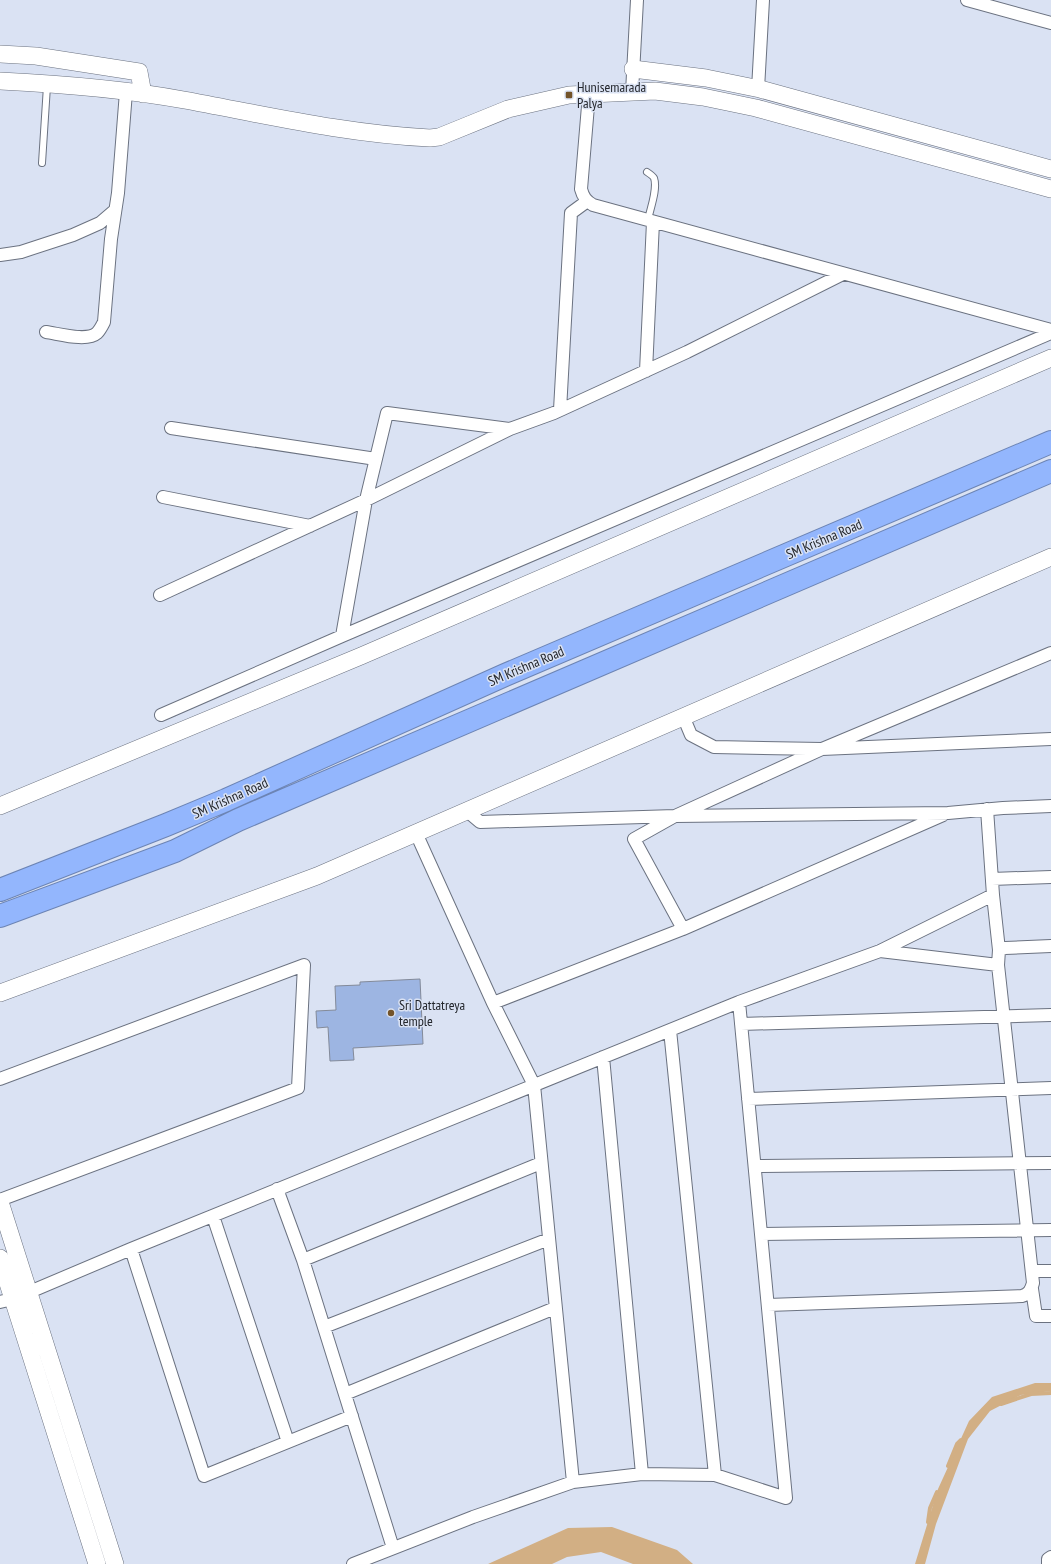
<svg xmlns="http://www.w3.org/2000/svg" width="1051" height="1564" font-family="'PT Sans Narrow',sans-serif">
  <rect width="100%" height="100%" fill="#dae2f3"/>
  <path fill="#d2af84" d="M1035,1383H1051V1391L1021,1395L990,1411L968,1439L936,1524L925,1564H915L938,1489L969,1421L992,1397Z
    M612,1527L677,1550L693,1564H633L601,1552L567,1557L552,1564H488L568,1528Z"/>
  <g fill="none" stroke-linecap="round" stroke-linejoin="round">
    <path stroke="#d2af84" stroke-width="4" d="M1001,1404L1031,1394L1051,1393
      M948,1466L957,1444L961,1440
      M928,1522L930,1508L937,1492"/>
  </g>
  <path fill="#9db5e2" stroke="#838a99" d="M420,979L423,1044L353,1048L354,1060L330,1061L328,1027L317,1028L316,1011L336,1010L335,986L360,985V982Z"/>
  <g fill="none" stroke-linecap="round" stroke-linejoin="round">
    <defs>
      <path id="lane" d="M42,163L47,86
        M647,172C650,174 653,176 654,178C658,189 650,209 648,220"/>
      <path id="street" d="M967,0L1051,23
        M758,89L763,0
        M632,92L637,0
        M589,94L581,189C583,197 586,201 593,205L1051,330
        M0,255L21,252L73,235L100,223L114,211
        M46,332C60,334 87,342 97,333C100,330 102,326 104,322L111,239L118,193L126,92
        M646,371L653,222
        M560,410L571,213L586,202
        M171,428L376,459
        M163,497L310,526
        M160,595L366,500L510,429
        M342,636L366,500L387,413L510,429L554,413L687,352L843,274
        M161,715L342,636L1051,333
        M683,716L691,735L714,747L822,749L1051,739
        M987,809L993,895L999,950
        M467,811L480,822L675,816L948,813L1003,808L1051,806
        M416,833L493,1003L534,1085L573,1482
        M992,879L1051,877
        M683,929L634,839L675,816L822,749L1051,653
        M880,951L998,965
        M493,1003L683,929L943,815
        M741,1024L1051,1015
        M670,1030L715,1475
        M603,1057L642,1474
        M0,1079L304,965L298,1088L0,1200
        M748,1099L1051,1088
        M755,1166L1051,1163
        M277,1189L303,1260L393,1548
        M213,1216L288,1442
        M761,1234L1051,1230
        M131,1249L204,1476L352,1416
        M303,1260L541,1163
        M1032,1271H1051
        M1032,1289L1036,1316H1051
        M0,1302L13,1299L131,1249L739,1002L880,951L993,895
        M768,1305L1022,1296C1029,1294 1031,1290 1033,1283L998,965L999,950L1005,948L1051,946
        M324,1327L549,1239
        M345,1394L555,1308
        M353,1564L473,1517L573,1482L642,1474L715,1475L786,1498L739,1002
        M1048,1564V1559L1051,1557"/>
      <path id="secondary" d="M0,54L36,56L139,72L143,94
        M633,69L706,78L760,89L1051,169
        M0,81C61,84 124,89 184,100C266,115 347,134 430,138L439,137L508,109L569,95L655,91L703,97L756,108L1051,189
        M0,806L361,656L1051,358
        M0,993L317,876L1051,557
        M0,1202L115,1564
        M0,1258L97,1564"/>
      <path id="highway" d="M0,890L166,825L226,800L505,675L1051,442
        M0,916L175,851L238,820L1051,471"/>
    </defs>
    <use href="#lane" stroke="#6b7280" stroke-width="8"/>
    <use href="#street" stroke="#6b7280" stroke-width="14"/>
    <use href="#secondary" stroke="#6b7280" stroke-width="18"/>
    <use href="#highway" stroke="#6c84b4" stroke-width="24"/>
    <use href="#lane" stroke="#fff" stroke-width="6"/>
    <use href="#street" stroke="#fff" stroke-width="12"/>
    <use href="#secondary" stroke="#fff" stroke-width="17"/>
    <use href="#highway" stroke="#93b6fd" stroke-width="22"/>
  </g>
  <g fill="#735329" stroke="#dae2f3" stroke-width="1.5">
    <rect x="565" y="91" width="8" height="8" rx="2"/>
    <circle cx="391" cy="1013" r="4"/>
  </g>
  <g text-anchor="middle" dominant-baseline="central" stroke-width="3" stroke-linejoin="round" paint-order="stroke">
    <g font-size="14" fill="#23262c" stroke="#dae2f3" text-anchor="start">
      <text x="577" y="87">Hunisemarada<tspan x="577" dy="16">Palya</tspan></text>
      <text x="399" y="1005">Sri Dattatreya<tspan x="399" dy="16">temple</tspan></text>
    </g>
    <g font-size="14" fill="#23262c" stroke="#dae2f3">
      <text transform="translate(824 539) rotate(-23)">SM Krishna Road</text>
      <text transform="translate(526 666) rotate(-23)">SM Krishna Road</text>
      <text transform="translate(230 798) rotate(-24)">SM Krishna Road</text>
    </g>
  </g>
</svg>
